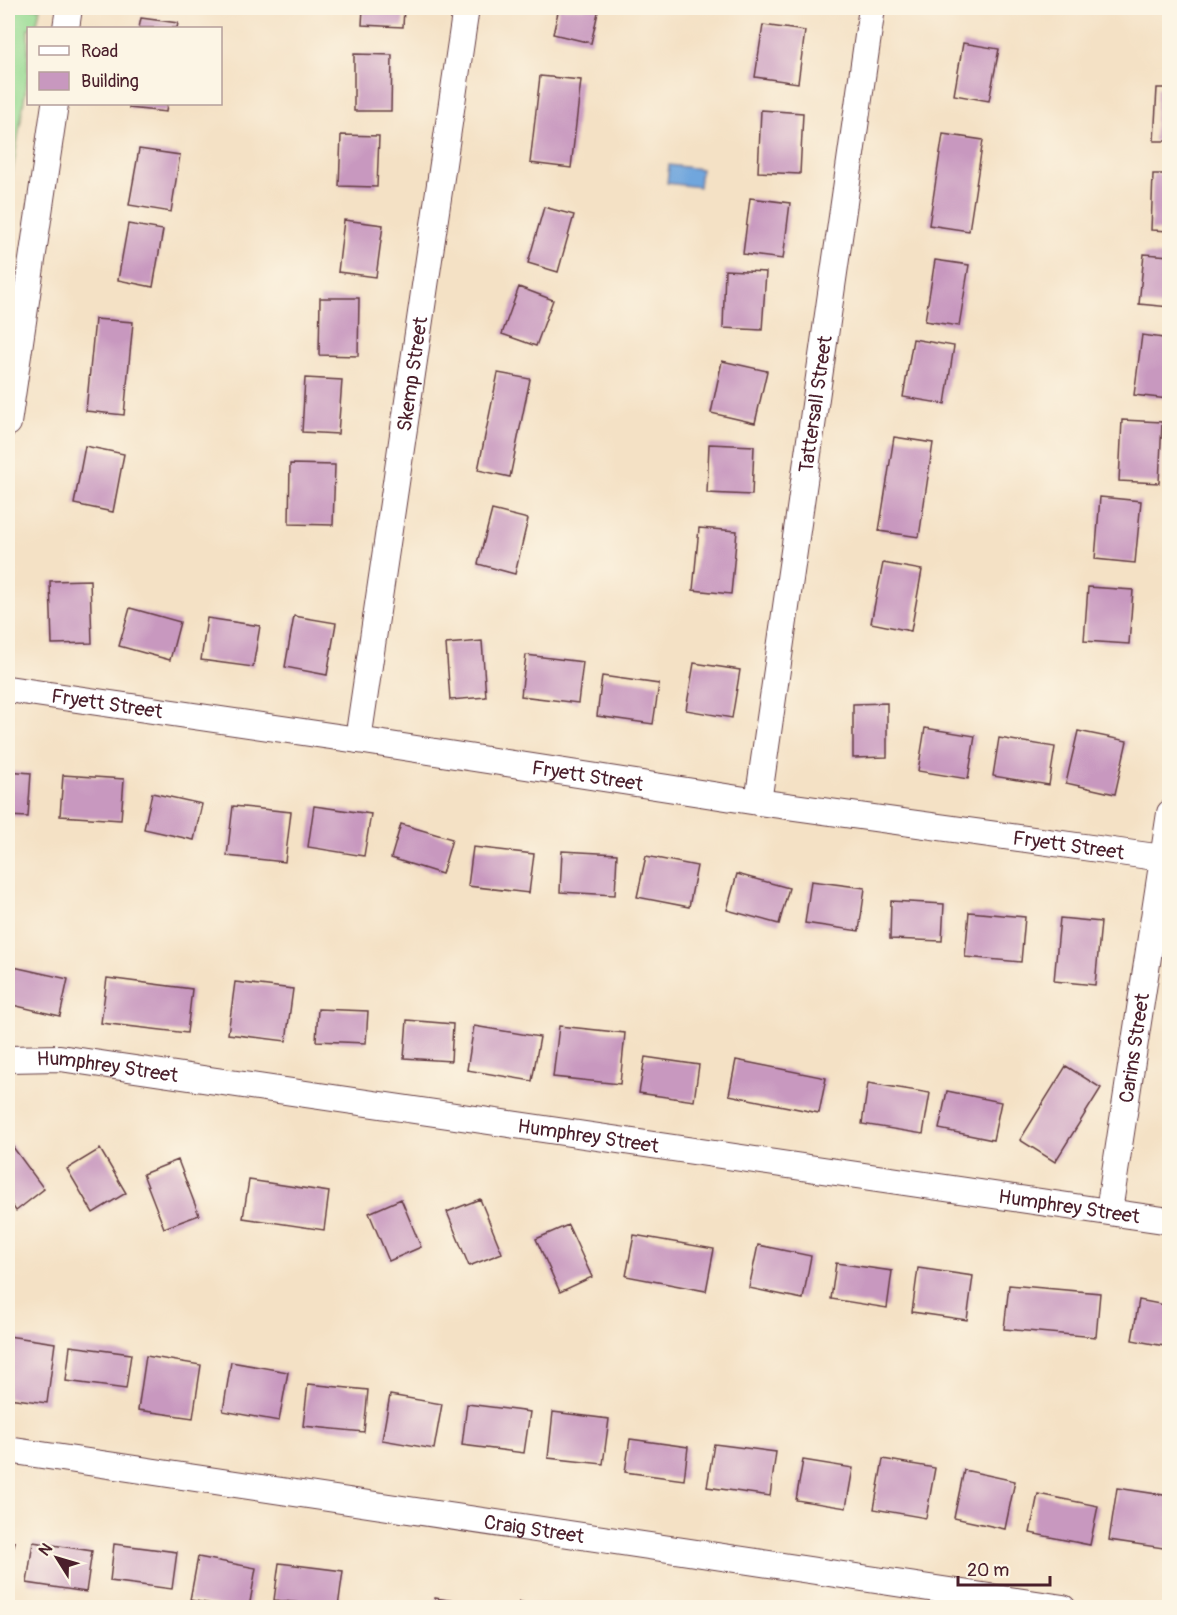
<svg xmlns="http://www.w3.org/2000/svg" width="1177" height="1615" font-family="Pangolin,sans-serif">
  <rect width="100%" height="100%" fill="#fcf5e5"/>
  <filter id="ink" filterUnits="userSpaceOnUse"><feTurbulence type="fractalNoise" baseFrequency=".0167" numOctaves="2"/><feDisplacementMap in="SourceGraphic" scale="12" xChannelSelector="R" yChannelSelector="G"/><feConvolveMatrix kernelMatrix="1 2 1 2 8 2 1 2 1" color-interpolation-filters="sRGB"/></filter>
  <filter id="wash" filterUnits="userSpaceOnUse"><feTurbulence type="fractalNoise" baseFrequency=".008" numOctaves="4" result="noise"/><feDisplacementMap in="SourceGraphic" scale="24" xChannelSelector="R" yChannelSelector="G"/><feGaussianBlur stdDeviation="1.35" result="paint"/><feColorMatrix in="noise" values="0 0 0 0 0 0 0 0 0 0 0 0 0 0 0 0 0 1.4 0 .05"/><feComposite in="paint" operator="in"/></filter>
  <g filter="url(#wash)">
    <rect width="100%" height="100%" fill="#f4e1c5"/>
    <path fill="#99dc94" stroke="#727e60" stroke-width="1.5" d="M8,8H40L36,28H28V75L8,201Z"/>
    <path fill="#6fa6dd" stroke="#5c6284" stroke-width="1.5" d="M669,165L701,169L699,187L667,183Z"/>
    <g id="blocks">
      <path fill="#c898bf" d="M363,8H404L403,27L362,25Z
        M559,8H599L591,43L553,34Z
        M141,18L178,23L177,28H139Z
        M763,25L805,31L798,83L755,77Z
        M963,43L999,49L989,101L954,95Z
        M354,54L392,55L391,111H354Z
        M540,76L581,80L571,168L530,163Z
        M1157,88H1170V141H1154Z
        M129,104H167L166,112L129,108Z
        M761,110L803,113L800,174L758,172Z
        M943,134L983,140L969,231L929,225Z
        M341,135L379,136L377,187L339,186Z
        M139,149L180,155L171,212L129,205Z
        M1153,174H1170V231L1151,230Z
        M750,198L790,203L783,259L743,254Z
        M544,207L574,215L558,272L528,263Z
        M344,220L383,225L376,277L338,272Z
        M128,224L163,230L153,287L118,280Z
        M1144,254L1170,256V307L1139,304Z
        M935,260L969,265L959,326L925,321Z
        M725,270L766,272L762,330L723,328Z
        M519,287L553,300L536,346L502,334Z
        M320,298H359L358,356L319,355Z
        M95,319L133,322L124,415L86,411Z
        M1142,335L1170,339L1168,399L1134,395Z
        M913,339L954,346L945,404L903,397Z
        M722,361L767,371L755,423L711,413Z
        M498,373L530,379L510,477L478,470Z
        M305,378L342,380L338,434L302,432Z
        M1122,420L1162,422L1159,483L1119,481Z
        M894,437L933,443L919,537L879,531Z
        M709,444L754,446L752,495L707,493Z
        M85,446L124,454L113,512L74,504Z
        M290,464L335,465L333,525L289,524Z
        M1100,497L1141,501L1135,563L1095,559Z
        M492,510L528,519L515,574L478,564Z
        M699,528L737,531L731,594L693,590Z
        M883,563L922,570L911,631L871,623Z
        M90,580L92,643L52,644L50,581Z
        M1088,587L1133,590L1129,644L1084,641Z
        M130,608L180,622L170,660L119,646Z
        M294,616L336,623L327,675L285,667Z
        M207,618L260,626L253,667L201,660Z
        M482,641L486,697L450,700L446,644Z
        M526,655L583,662L578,703L521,696Z
        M694,663L740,670L732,718L686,710Z
        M602,676L659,684L653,724L597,716Z
        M887,703V757L853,758V704Z
        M925,728L975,736L968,779L918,771Z
        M1078,731L1127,741L1115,794L1066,783Z
        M999,738L1055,747L1049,785L993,776Z
        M8,771L31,773L28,817L8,816Z
        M63,775L124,779L121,820L60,816Z
        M152,793L202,804L194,840L144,829Z
        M233,806L291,812L285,862L227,856Z
        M314,806L371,814L364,856L308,847Z
        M401,824L452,839L442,874L391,858Z
        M473,847L534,854L529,893L468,886Z
        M562,851L617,854L615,895L560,892Z
        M646,856L697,866L689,907L637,897Z
        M737,874L789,888L779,924L727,910Z
        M811,881L865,888L859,931L805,923Z
        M891,901L944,904L942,941L890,939Z
        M969,912L1025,917L1021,962L965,957Z
        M1060,918L1101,922L1095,985L1054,981Z
        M9,966L68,979L60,1016L8,1004Z
        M107,978L192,989L187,1033L101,1023Z
        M235,982L293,989L286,1041L228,1034Z
        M318,1009L368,1011L366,1043L316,1041Z
        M407,1020L453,1024L451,1061L404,1058Z
        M474,1026L540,1037L532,1081L467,1070Z
        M559,1026L625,1033L620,1084L553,1077Z
        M645,1057L699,1065L694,1101L639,1093Z
        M736,1060L826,1078L819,1113L729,1095Z
        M1066,1066L1101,1088L1055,1162L1020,1140Z
        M868,1083L930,1093L923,1134L862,1124Z
        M947,1091L1001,1102L993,1140L939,1129Z
        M10,1143L44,1189L16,1211L8,1199V1145Z
        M100,1149L126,1193L93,1213L67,1169Z
        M178,1160L199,1215L164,1228L143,1174Z
        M249,1180L329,1192L324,1230L243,1218Z
        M401,1199L421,1247L389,1261L369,1213Z
        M480,1199L502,1253L469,1266L447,1212Z
        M568,1225L592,1277L560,1292L536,1239Z
        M634,1235L714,1249L706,1291L626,1276Z
        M758,1245L811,1256L803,1299L749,1288Z
        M836,1263L892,1271L887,1308L831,1299Z
        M918,1268L973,1276L967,1320L912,1312Z
        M1009,1285L1100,1293L1096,1337L1004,1329Z
        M1139,1300L1170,1306V1347L1132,1340Z
        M8,1336L55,1343L47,1403L8,1398Z
        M70,1346L131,1354L126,1389L66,1381Z
        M146,1356L201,1365L193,1418L138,1410Z
        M231,1362L288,1372L279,1421L223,1411Z
        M308,1384L368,1390L364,1432L303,1426Z
        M390,1395L442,1404L434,1449L382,1440Z
        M467,1404L530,1412L524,1453L462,1445Z
        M553,1412L609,1419L603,1464L548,1458Z
        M630,1439L688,1447L684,1480L625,1472Z
        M714,1444L776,1452L770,1496L707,1487Z
        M883,1459L935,1468L926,1518L874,1509Z
        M803,1460L853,1468L846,1508L796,1500Z
        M964,1470L1015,1481L1005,1529L954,1518Z
        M1117,1488L1170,1496V1549L1109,1540Z
        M1038,1494L1098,1506L1090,1545L1030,1533Z
        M8,1540L15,1542L8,1568Z
        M33,1542L92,1551L86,1592L27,1583Z
        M114,1544L177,1552L172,1589L110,1581Z
        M198,1557L256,1568L249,1608H233L190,1600Z
        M279,1563L343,1571L338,1607L274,1600Z
        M435,1598L487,1606V1608H434Z
        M519,1602L549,1606L548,1608H519Z"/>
    </g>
  </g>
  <g filter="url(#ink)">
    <use href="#blocks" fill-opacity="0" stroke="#643c42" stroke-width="1.5"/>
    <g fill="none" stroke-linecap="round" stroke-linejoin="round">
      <defs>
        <g id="street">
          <path d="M66,28L69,8"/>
          <path d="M8,423L55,104"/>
          <path id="s1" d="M8,689L358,740L758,802L1170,859"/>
          <path id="s2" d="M358,740L466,8"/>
          <path id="s3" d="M758,802L872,8"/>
          <path id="s4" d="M8,1059L60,1058L1170,1221"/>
          <path id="s5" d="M1109,1211L1170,813"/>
          <path id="s6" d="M8,1450L1063,1608"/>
        </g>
      </defs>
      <use href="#street" stroke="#643c42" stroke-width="28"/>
      <use href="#street" stroke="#fff" stroke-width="26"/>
    </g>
  </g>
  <g text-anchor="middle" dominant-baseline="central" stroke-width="4.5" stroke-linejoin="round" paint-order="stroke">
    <g font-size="20" fill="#4a1f2b" stroke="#fcf5e5">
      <text stroke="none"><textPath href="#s2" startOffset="370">Skemp Street</textPath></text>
      <text stroke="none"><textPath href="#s3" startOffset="402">Tattersall Street</textPath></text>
      <text stroke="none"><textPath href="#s1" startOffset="100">Fryett Street</textPath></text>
      <text stroke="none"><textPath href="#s1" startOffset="586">Fryett Street</textPath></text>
      <text stroke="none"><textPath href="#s1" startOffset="1072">Fryett Street</textPath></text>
      <text stroke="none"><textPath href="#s5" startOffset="165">Carins Street</textPath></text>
      <text stroke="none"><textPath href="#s4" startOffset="100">Humphrey Street</textPath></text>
      <text stroke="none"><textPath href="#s4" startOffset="586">Humphrey Street</textPath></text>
      <text stroke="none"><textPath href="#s4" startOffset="1072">Humphrey Street</textPath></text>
      <text stroke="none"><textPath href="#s6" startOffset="532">Craig Street</textPath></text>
    </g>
  </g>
  <rect width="1177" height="1615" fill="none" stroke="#fcf5e5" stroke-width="30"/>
  <rect x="27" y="27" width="195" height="78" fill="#fcf5e5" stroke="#b59f9b" stroke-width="1.5"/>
  <rect x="39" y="46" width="30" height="9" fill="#ffffff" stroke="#b59f9b" stroke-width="1.5"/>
  <text x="81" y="57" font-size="18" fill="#4a1f2b">Road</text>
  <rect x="39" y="72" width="30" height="18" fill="#c898bf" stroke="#b59f9b" stroke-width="1.5"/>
  <text x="81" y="87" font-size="18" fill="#4a1f2b">Building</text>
  <g transform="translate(57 1558) rotate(307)" stroke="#fcf5e5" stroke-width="4.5" paint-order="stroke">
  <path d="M0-4.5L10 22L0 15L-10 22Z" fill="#4a1f2b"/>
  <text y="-9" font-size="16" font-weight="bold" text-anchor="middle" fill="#4a1f2b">N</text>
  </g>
  <path d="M958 1576v9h92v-9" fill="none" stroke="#4a1f2b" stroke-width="3"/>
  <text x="967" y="1576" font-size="18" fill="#4a1f2b" stroke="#fcf5e5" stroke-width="4.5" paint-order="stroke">20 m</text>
</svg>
